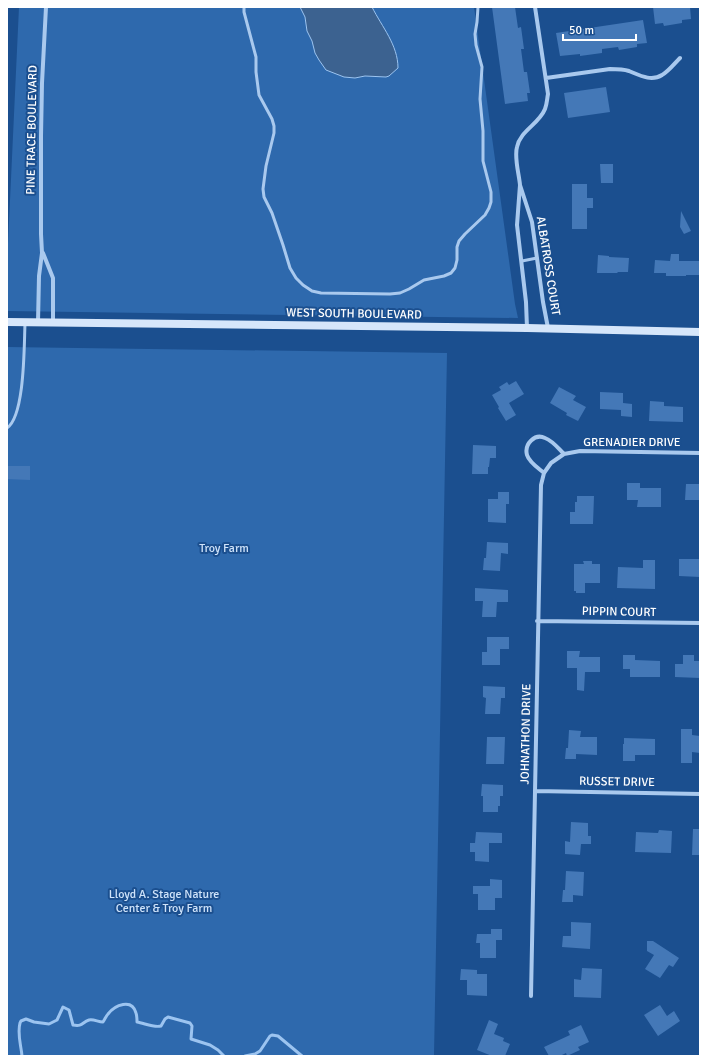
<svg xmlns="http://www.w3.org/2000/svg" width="707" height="1063" font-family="Signika,sans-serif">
  <rect width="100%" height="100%" fill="#1b4f8f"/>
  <path fill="#2e69ad" d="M19,7H474L515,304L518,318L7,311V265Z
    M7,347L447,353L434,1056H7Z"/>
  <path fill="#3c6290" stroke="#9cc4f0" d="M300,7H372C382,27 398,45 398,68L389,76L386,77L365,76L355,78L344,77L326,70L319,60L315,53L312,41L307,31L305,17Z"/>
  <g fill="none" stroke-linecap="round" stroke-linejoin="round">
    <path stroke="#9cc4f0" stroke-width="3" d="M22,1056C21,1045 17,1034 20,1023L21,1021L26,1019L34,1022L49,1024L57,1020L63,1007L69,1010L73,1025C83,1027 82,1022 89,1020C94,1019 98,1022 103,1022C105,1019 106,1016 108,1014C115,1005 132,998 136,1013C137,1016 137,1019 137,1022C144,1023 154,1028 161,1026L165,1019L168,1017L190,1023L192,1026L191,1039L210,1045L218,1050L224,1056
      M245,1056L255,1054L260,1051L270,1036L272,1035L278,1036L302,1056"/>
  </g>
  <path fill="#4478b7" d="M492,7H515L518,28L521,27L524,49H521L524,72H527L530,93H527L528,101L505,104Z
    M653,7H690L691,19L682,20V23L664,26L663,23L655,24Z
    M643,20L647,43L637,44V47L619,50L618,47L602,49V53L580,56V54L560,56L556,33Z
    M606,87L610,112L568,118L564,93Z
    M600,164H613V183H601Z
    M572,184H587V198H593V208H587V229H572Z
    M681,211L691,231L684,234L680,227Z
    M671,254H679V261H700V275H686V276H666V273H654L655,260L670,261Z
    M598,255L609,256V257L629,258L628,272H618L617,273H597Z
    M516,381L524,394L509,403L516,415L506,421L498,408L499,407L492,395L501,390L499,387L507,382L509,385Z
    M559,387L576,396L573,400L586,407L578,421L566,415L567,413L550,403Z
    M600,392L623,393V403L632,404V417L621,416V410L600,409Z
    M650,401L664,402V406L683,407V422L649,421Z
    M473,445L496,446V458H490L489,467H488V474H472Z
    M7,466H30V480L7,479Z
    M627,483H640V488H661V507H637L638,500H627Z
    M686,484H700V500H685Z
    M498,492H509V504H506V523L488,522V499H498Z
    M577,496H594L593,524H570V512H575V502H577Z
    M487,542L508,543V554L501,553L500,571L483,570L484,558H486Z
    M679,559H700V577L679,576Z
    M643,560H655V589L617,588L618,567L643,568Z
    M583,561H592V564H600V583H585V593H576V591H574V564H584Z
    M475,588L508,590V602H497L496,617H482L483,601H475Z
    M487,637H509V649H500V665H482V652H487Z
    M567,651H580L579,657H600V672H585L584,691L577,690V668H567Z
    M623,655H635V660L660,661V677H630V669H623Z
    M683,655H694V661H700V678L675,677V664H683Z
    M483,686L505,687V698H501L500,714H485L486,698L483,697Z
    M681,729H692V735L700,736V753L692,752V763H681Z
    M569,730L581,731L580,737H597V755L576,754V759H565L566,748H568Z
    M487,737H505L504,764H486Z
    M624,738L655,739V755H635V761H623V744H624Z
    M482,784L503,785V796H500V806H498V812H483V796H481Z
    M571,822L588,823V836H591V844H581L580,855L565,854V841L570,842Z
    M693,829H700V855H692Z
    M659,830L672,831L671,853L635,852L636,832L658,833Z
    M476,832L502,833V843H489V862L475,861V852H470V843H475Z
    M566,871L584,872L583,896L573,895V902H562L563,890H565Z
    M490,879L502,880V898H495V910H478V894H473V886H490Z
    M571,922L591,923L590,949L562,947L563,936H571Z
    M491,929H502V940H496V958H480V943H476L477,934H491Z
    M647,941H653L679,958L673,967L669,965L660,978L645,969L654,955L647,951Z
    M582,968L602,969L601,998L574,997V979L581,980Z
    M461,969L477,970V974H487V996L467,995V980H460Z
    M660,1005L667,1016L674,1011L680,1021L658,1036L644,1015Z
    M489,1020L498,1024L494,1034L504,1038L503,1041L510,1044L505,1056H492L477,1050Z
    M581,1025L589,1042L578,1047L580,1050L567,1056L566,1053L560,1056H549L544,1047L570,1035L568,1031Z"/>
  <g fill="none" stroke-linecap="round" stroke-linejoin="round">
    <path stroke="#a9c9ee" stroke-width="3" d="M244,7V12L256,57V72L259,95L272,119L274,126V133L266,166L263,189L264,197L272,213L283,245L290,268L296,278L303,285L312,291L321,293L390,294L400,293L409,289L424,280L444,276L451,273L455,268L457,260V247L459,241L465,234L485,215L489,208L491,202V192L483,161V131L480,99L482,67L476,45L475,34L477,22L478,7
      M522,261L537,258
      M7,428C25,416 24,345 25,324"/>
    <path stroke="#a9c9ee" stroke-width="4" d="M546,78L610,69C616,69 623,69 629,71C639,75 651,82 662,75C668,72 675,63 680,58
      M520,185C519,174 514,157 517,147C520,131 539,124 545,109C547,104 547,99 548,94L535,7
      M43,253L53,278V322
      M38,322L39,276L42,253L41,234V136L42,83L46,7
      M527,328L526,302L517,225L520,185L532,222L543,302L548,328
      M544,473C538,468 529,462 527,455C524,444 535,433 545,438C553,441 558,448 564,454
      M537,621L700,623
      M535,791L700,794
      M531,996L541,485L544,473L551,463L564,454L580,451L700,453"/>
    <path stroke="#d6e6fa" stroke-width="8" d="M7,322L527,328L700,332"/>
  </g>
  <g text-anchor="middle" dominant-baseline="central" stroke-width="4" stroke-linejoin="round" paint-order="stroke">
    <g font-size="12" fill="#fff" stroke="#1b4f8f">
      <text transform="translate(32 130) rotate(-89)">PINE TRACE BOULEVARD</text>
      <text transform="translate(548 266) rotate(81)">ALBATROSS COURT</text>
      <text transform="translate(354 314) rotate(1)">WEST SOUTH BOULEVARD</text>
      <text x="632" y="442">GRENADIER DRIVE</text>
      <text transform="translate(619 612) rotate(1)">PIPPIN COURT</text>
      <text transform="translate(526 734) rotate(-89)">JOHNATHON DRIVE</text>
      <text transform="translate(617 782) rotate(1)">RUSSET DRIVE</text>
    </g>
    <g font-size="12" fill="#cfe3fa" stroke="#1b4f8f">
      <text x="224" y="548">Troy Farm</text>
      <text x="164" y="894">Lloyd A. Stage Nature<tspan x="164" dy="14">Center &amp; Troy Farm</tspan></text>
    </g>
  </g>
  <rect width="707" height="1063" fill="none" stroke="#ffffff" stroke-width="16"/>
  <path d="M563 34v6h73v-6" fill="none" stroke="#ffffff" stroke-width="2"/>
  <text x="569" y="34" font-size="12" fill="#ffffff" stroke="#1b4f8f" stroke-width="3" paint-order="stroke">50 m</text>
</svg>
